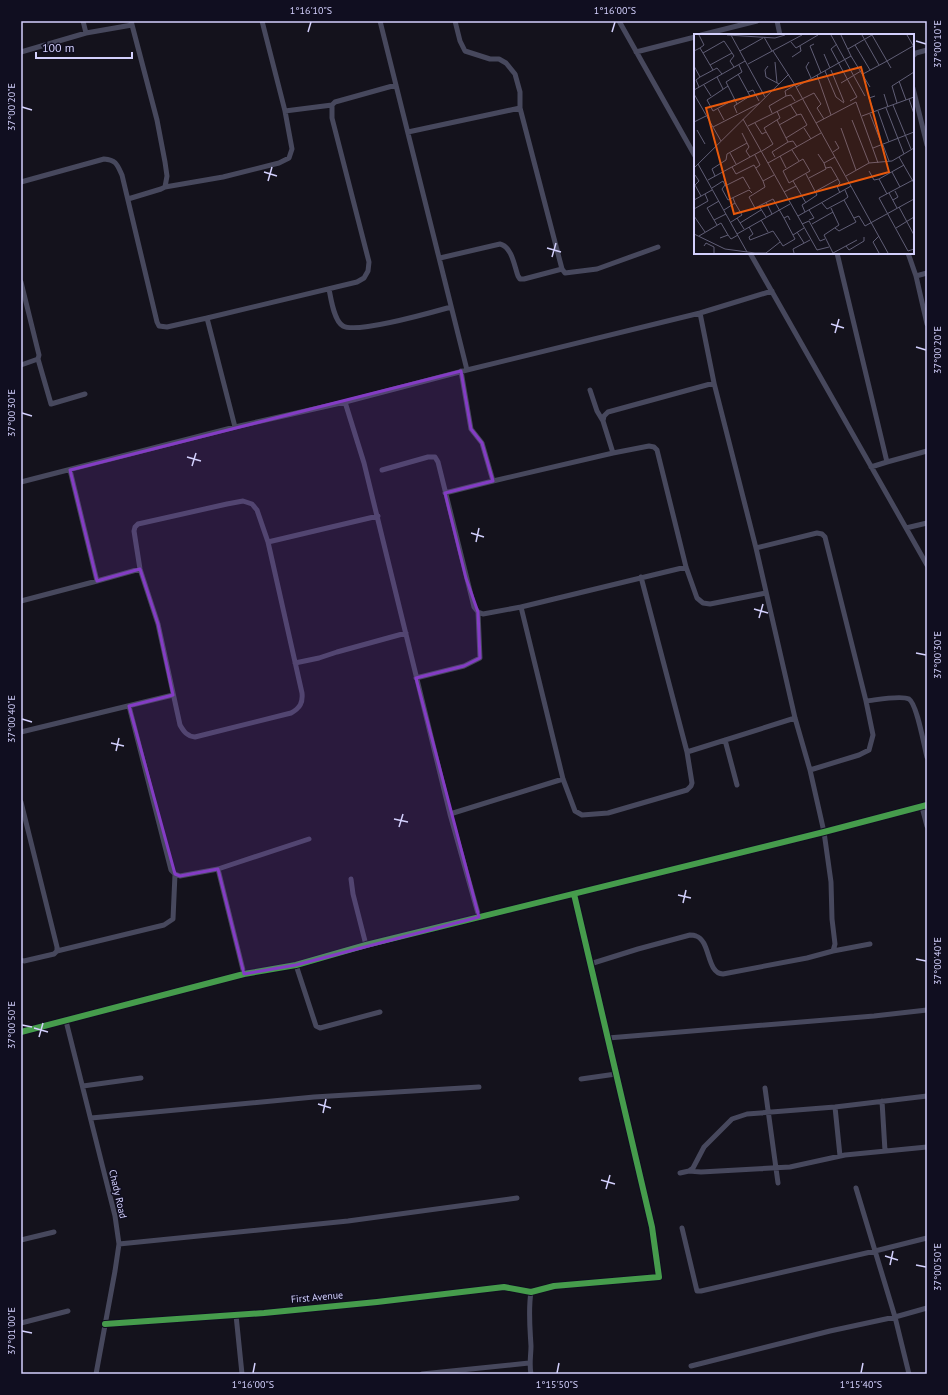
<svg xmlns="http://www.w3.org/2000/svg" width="948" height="1395" font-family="'PT Sans',sans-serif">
  <rect width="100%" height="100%" fill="#14121c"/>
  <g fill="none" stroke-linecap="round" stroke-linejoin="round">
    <path stroke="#47485d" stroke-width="5" d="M83,21L86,33L132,25
      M380,21L467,370
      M455,21L460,41L465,51L490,59H499L506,63L515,74L520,92V108L562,269L565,273L597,269L658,247
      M619,21L695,156
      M777,21L780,35
      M701,35L757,21
      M21,52L86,33
      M636,52L695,37
      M913,56L916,53L927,50
      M913,88L927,145
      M285,111L332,105
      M408,132L520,108
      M21,182L104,159C116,160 117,164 122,175L157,322L159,326L167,327L207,318
      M165,187L223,177L279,163L289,158L292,149L285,111L262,21
      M128,199L161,189L165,187L167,176L165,162L157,120L131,21
      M750,253L927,565
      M837,253L887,462L871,467
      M908,253L916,276L927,324
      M440,258L500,244C512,247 514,265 518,276L520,279H524L562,269
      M916,276L927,273
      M21,282L39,355L38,359L21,365
      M329,289C331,299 334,321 343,326C357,334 433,312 451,307
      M38,359L51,404L85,394
      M461,371L471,429L482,443L493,481L613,453L649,446L654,447L657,450L686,567L697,598L703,603L710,604L766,593
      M590,390L597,411L603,421
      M345,402L364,463L450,814L479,917
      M235,427L207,318L357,282L364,278L368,271L369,262L332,118V105L335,102L396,85
      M613,453L603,421L604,416L608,412L714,383
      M887,462L927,451
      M70,470L97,581L140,569
      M382,470L428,457H435L438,462L474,607L478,612L483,614L521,607L686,567
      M21,482L235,427L345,402L467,370L700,313L772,291
      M445,493L493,481
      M243,501L252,504L257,510L268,542L302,693C303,703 300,708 291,713L195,737C187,736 184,732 180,725L158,624L140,569L134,531L135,527L138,524L227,504Z
      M906,528L927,523
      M268,542L378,516
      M756,548L817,533L822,534L825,537L866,701C876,700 901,695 909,699C917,704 924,746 927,757
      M641,577L687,752L795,718
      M21,601L97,581
      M521,607L563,779L575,811L582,815L608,813L687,790L691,786L692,783L687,752
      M295,663L319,658L337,652L406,633
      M416,678L464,666L480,658L478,612
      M129,706L171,870L175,874L180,876L218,869
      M21,732L173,695
      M725,740L737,785
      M810,770L859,755L869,750L873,735L866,701
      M21,802L57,947V951L54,954L24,961L21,960
      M922,807L927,826
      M450,814L563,779
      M351,879L353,894L366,945
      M57,951L164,925L173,919L175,874
      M833,951L870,944
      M590,964L638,949L690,935C692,935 694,935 696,936C711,941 706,973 723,974L807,958L833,951L835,944L832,919L831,882L824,832L810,770L795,718L756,548L714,383L700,313
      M296,965L316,1026L320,1028L380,1012
      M244,974L218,869L309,839
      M66,1021L115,1216L119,1244L115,1271L96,1374
      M21,1032L244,974L296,965L366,945L824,832L927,805
      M608,1038L874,1016L927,1010
      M581,1079L616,1074
      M83,1086L141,1078
      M765,1088L778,1183
      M882,1101L885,1151
      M835,1107L840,1156
      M91,1118L314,1097L479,1087
      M689,1171L701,1172L790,1167L845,1155L927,1147
      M680,1173L689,1171L693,1168L704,1147L732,1119L747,1114L835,1107L927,1096
      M856,1188L895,1317L909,1374
      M682,1228L697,1291H701L875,1251L927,1238
      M21,1240L54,1232
      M119,1244L348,1221L517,1198
      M531,1292C528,1310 530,1328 531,1346C531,1355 529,1364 531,1374
      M236,1315L242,1374
      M21,1323L68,1311
      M105,1324L264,1313L377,1302L504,1287L531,1292L554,1286L659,1277L652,1227L574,894
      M691,1366L830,1331L895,1317L927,1308
      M422,1374L529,1363"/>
    <defs>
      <path id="cycleway" d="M21,1032L244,974L296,965L366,945L824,832L927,805
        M105,1324L264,1313L377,1302L504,1287L531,1292L554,1286L659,1277L652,1227L574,894"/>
    </defs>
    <use href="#cycleway" stroke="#100e20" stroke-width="8"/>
    <use href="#cycleway" stroke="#469c4c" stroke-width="6"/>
  </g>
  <path fill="#843cc5" fill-opacity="0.2" stroke="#843cc5" stroke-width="3" stroke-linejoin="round" d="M461,371L471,429L482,443L493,481L445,493L466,578L478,612L480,658L464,666L416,678L479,917L296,965L244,974L218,869L180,876L175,874L129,706L173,695L158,624L140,569L97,581L70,470Z"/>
  <path fill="none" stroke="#d3d0fd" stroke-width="1.5" d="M308,32L311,22M612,32L615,22M916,41L926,44M22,107L32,110M264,172L277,176M268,181L272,167M547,248L561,252M552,257L556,243M831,324L844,328M835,333L839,319M916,347L926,350M22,413L32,416M187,457L201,461M192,466L196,453M471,533L484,537M476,542L479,528M754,609L768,613M759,618L763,604M916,653L926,655M22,719L32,722M111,743L124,746M116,751L119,738M394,819L408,822M399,827L403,814M678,895L691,898M683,903L686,890M916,959L926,961M22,1025L32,1027M34,1028L48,1032M39,1037L43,1023M318,1104L331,1108M323,1113L326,1099M601,1180L615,1184M606,1189L610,1175M885,1256L898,1260M890,1265L893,1251M916,1265L926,1267M22,1331L32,1333M253,1373L255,1363M557,1373L559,1363M861,1373L863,1363"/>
  <g text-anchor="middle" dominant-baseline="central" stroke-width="3" stroke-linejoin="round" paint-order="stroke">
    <g font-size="10" fill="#d3d0fd" stroke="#100e20">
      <text transform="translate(118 1194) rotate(77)">Chady Road</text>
      <text transform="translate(317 1297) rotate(-5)">First Avenue</text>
    </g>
  </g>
  <g transform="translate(694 34)">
    <rect width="220" height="220" fill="#14121c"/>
    <path fill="none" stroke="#605e76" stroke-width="1" d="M5,1L10,11L6,14M33,1L81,4L91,1M37,1L71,63M137,1L171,62M168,1L185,31M178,1L193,27L219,12M213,1L220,13M70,3L78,17M97,8L102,14L124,1M120,10L116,12L127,39M143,10L137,15L163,63L156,67M161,11L176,36M154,15L178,1M0,17L6,14L9,19M46,17L69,4M79,17L101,51L194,219M130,20L136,34M157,22L176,53M98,23L107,17L106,12M81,28L83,49M115,28L112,33L117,44M54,30L108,1M16,31L38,19M0,32L6,43M74,32L71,36L72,43L85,50M19,36L9,19L30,7L40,22L36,27L40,33M137,36L150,68M131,37L142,63L150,69M169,40L193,27L197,34M123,41L137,81M23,43L29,55M205,47L212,66M147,49L167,37M10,51L17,62M34,52L13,66L19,77L41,65M5,53L2,46L6,43L23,34L28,40M102,53L157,22L147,1M0,56L51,27M54,58L59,56L65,67M0,60L27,107M190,60L194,73M92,62L97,61L101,67M215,65L220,80M203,69L198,52L220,38M43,70L32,48L48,38L45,31M199,71L217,115M192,74L210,120M24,75L30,86M184,77L195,108M180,78L175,64L181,62M43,79L40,72L56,62L44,40M78,79L75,72L92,62L91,57L101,51M176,80L188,111M168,82L220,63M49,85L123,216L135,213M158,86L175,129M0,88L12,82M61,89L68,100L72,98M122,89L162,68L184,129M85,91L103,81L96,70M54,92L120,59L127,70L123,74L130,85M19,93L66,69M110,94L117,105M147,94L162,136M3,96L11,110M48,99L55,113L52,117L56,123M92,104L113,91L107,80L103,81M94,108L99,107L103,113M189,111L195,127M179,114L220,98M98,116L105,127M68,117L79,110L70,94L86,84L83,77M139,118L145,114L141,107M36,119L42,130M124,120L130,129L141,123M61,121L66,131L62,134M86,122L92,134M81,123L78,118L94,108L83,86M205,123L220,149M109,125L116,137L95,149L89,137ZM74,129L127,99M4,130L53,218M38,133L42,140L60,131L69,147L80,141M0,134L95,40M132,134L137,133L144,145M175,137L180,146L185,145M198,138L206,153M1,141L5,147L1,151L7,162M21,142L18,135L32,126L33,120L53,109M152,142L175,129L198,127L220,114M115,144L132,135L130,129M14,146L67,117M219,146L185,164L214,217L220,215M69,147L71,153L55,163L61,174L79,165L90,184M31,152L49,143L56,155M102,152L112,169M18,154L29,147L31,151L28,155L34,166L55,156L58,159M122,157L144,145L146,149L143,152L146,159M90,158L102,152L99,147M195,159L203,174M193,160L185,145L210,131M0,166L18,156M199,166L204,163L201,157M72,168L78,180M128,169L133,175L150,166L154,163L151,156M65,172L72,183M205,173L220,201M137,174L145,191L130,201L139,219M0,175L14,167L11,160M30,176L41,169L39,164M111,178L108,171L123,161L112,140M0,182L11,198M104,182L157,152M43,184L50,195M160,184L165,182L171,192L220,165M20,186L32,180M67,186L74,198M115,186L120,184L115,176M37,188L48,181L41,169M46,189L67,176M108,190L115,187L126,207L131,205M118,190L139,178M23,191L13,174L25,167M55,193L59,200L55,203L56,206L79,197L89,212L101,205L90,184L94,182L96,186M141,194L145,197L162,188L150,166M202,194L220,183M103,198L110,209M0,200L31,215L61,219M43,200L96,170M34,201L37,205L44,201M99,201L110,194M5,202L27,189L34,201L26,204M10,212L12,209L20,213V219M152,212L155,216L170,207V203M61,219H72L86,208M100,219L99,215L116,206M139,219L163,206M185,219L179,208L185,202"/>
    <path fill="#e8590c" fill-opacity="0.15" stroke="#e8590c" stroke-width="2" d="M167,33L195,138L40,180L12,74Z"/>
    <rect width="220" height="220" fill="none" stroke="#d3d0fd" stroke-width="2"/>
  </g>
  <rect width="948" height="1395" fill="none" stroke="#100e20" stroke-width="44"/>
  <path d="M36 52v6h96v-6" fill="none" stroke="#d3d0fd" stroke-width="2"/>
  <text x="42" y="52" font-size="12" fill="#d3d0fd" stroke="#100e20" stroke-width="3" paint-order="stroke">100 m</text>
  <rect x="22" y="22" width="904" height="1351" fill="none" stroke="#d3d0fd" stroke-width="1.5"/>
  <g font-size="10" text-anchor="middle" fill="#d3d0fd">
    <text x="311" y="14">1°16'10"S</text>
    <text x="615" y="14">1°16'00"S</text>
    <text transform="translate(937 44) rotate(-90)" y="4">37°00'10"E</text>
    <text transform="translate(11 107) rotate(-90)" y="4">37°00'20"E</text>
    <text transform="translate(937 350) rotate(-90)" y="4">37°00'20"E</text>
    <text transform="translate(11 413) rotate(-90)" y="4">37°00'30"E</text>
    <text transform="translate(937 655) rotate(-90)" y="4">37°00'30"E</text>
    <text transform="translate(11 719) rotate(-90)" y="4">37°00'40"E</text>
    <text transform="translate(937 961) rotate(-90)" y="4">37°00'40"E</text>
    <text transform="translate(11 1025) rotate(-90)" y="4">37°00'50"E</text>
    <text transform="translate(937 1267) rotate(-90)" y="4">37°00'50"E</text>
    <text transform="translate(11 1331) rotate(-90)" y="4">37°01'00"E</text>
    <text x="253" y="1388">1°16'00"S</text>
    <text x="557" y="1388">1°15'50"S</text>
    <text x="861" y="1388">1°15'40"S</text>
  </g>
</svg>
